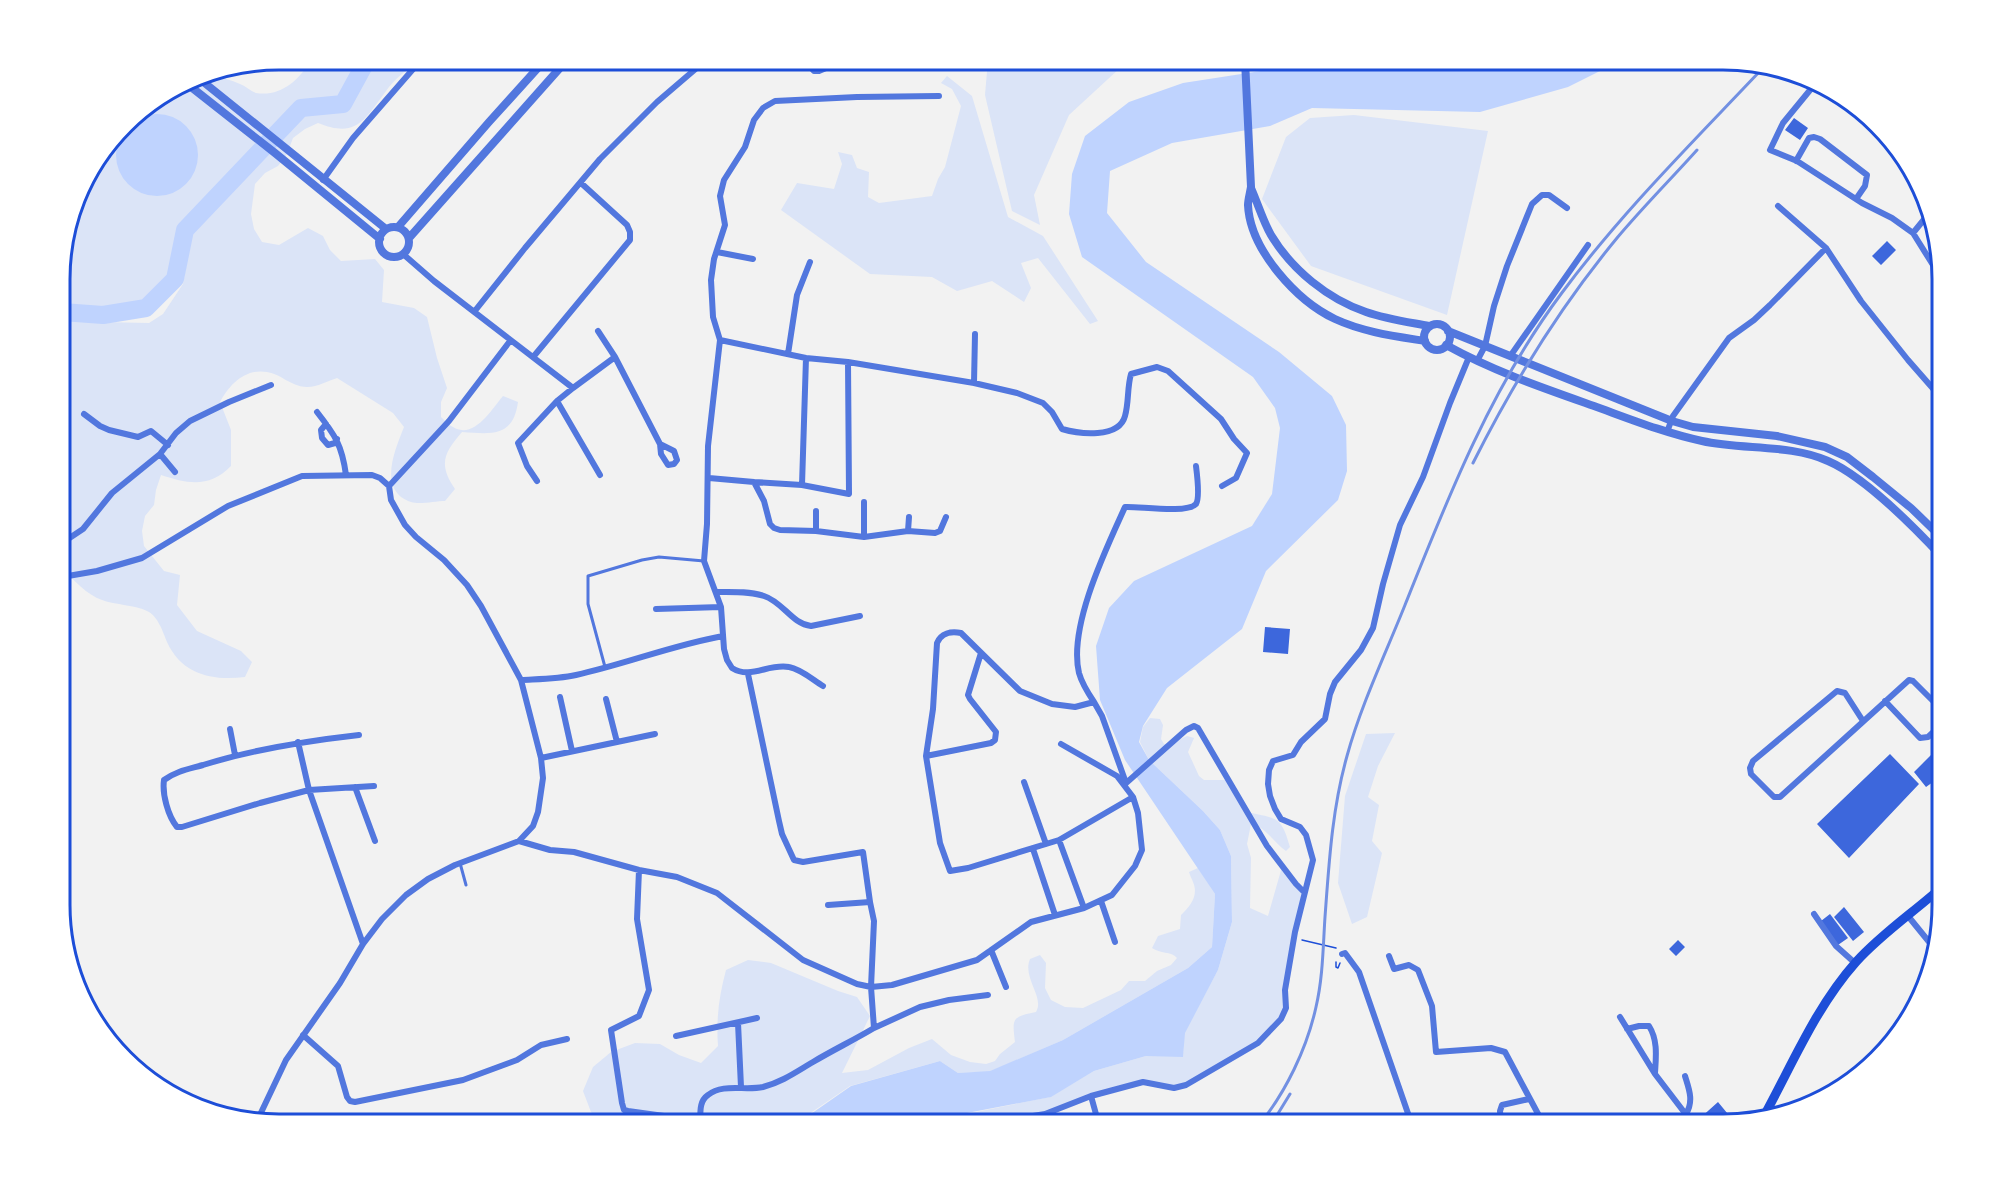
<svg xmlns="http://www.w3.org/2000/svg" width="2003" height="1185" font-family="'Nunito Sans',sans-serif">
  <rect width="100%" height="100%" fill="#f2f2f2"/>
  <path fill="#dbe4f7" d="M310,60H416C407,71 394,79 386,91C365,119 357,139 318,123L305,129L293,138L287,154L278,166L265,173L255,184L251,214L254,229L262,242L279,245L308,228L323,236L330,250L341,261L375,259L384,270L382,302L414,308L427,317L437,358L447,388L441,402V417C445,421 451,427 457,429C476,436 492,409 503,396L518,402C513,438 491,434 462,432C444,453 438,464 455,489L445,501C435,501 420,505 411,502C377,490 395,450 404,427L393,413L337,378C328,381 315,388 306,387C290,386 281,374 267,372C245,368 229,385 220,402L231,430V466C210,488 188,484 161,475L156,490L154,505L145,516L142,531L144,546L164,571L180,575L177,605L197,631L241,651L252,662L245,677C213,681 182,675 167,642C163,632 158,616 147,611C136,605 115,605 102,600C87,595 74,580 62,569V313L101,322L149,323L163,314L183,284L190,244L177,271L132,310L62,311V251L83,182L134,115L196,77L213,73C222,78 231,80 240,84C246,86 250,91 256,93C280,97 298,81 310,62Z
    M988,60H1118L1120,68L1069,115L1034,195L1040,225L1012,211L985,95Z
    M1260,60H1341L1261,73Z
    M947,76L972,96L1008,217L1043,236L1098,321L1090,324L1038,258L1021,263L1031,288L1024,302L992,281L957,291L932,277L870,274L781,210L797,183L834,189L842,164L838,152L852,155L857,168L869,172L868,197L879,203L932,196L938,179L945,167L961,106L952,89L941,83Z
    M1354,115L1488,131L1447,315L1311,266L1262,199L1286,137L1310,118Z
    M1150,718L1160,719L1163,725L1161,739L1164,744H1170L1187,736L1194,738L1188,752L1199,776L1204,780H1226L1247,812C1278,819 1281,816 1290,847L1286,851C1274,843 1265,826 1251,824L1247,844L1251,858L1250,908L1268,916L1282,867L1304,892L1290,960L1286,1008L1267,1035L1195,1080L1173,1088L1143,1082L1045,1114L977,1125H911L1050,1097L1094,1071L1146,1056H1183L1184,1033L1218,970L1232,922L1231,856L1220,830L1203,811L1149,760L1140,742L1143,727Z
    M1395,733L1378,766L1368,797L1379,805L1372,841L1382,853L1367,917L1352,924L1338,883L1345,796L1366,734Z
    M1198,868L1215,894L1212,947L1188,968L1063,1040L1003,1066L988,1072L958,1073L940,1061L850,1086L793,1125H604L591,1112L583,1091L593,1067L611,1052L635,1043L660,1044L679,1055L701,1063L718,1046C716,1019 719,996 726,970L748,960L771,963L838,991L857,997L870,1016L842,1073L868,1070L909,1048L932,1039L951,1055L970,1062L986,1064L995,1061L1000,1054L1015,1042C1012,1018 1012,1017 1036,1012C1045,997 1022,978 1030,959L1040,955L1046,963L1045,988L1051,1000L1065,1007L1083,1008L1121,990L1129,981H1145L1157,971L1171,965L1177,958C1171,951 1160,954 1152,948L1158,936L1180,929L1181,915C1190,906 1199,896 1193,882C1192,879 1190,876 1189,872Z"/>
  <path fill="#bfd3fe" d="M1331,60H1622L1568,87L1480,112L1312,108L1270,126L1172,143L1110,171L1107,213L1146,262L1279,352L1332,396L1346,425L1347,471L1338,500L1266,571L1242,629L1167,688L1143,726L1139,742L1149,760L1203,811L1220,830L1231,856L1232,922L1218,970L1185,1033L1183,1057L1146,1056L1094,1071L1051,1097L904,1125H795L851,1086L940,1061L958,1073L990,1071L1063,1040L1188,968L1212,947L1215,894L1125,760L1100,700L1096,646L1109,608L1134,581L1252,526L1272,494L1280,428L1275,408L1253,377L1082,257L1069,214L1072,174L1085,136L1129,102L1183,83Z
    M116 155a41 41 0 1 1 82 0a41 41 0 1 1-82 0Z"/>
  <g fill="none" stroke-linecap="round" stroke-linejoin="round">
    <path stroke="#bfd3fe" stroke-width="18" d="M62,312L103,315L146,308L175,279L185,230L301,108L343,104L367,60"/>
  </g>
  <path fill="#3d67dc" d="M1794,118L1808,128L1800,140L1785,130Z
    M1887,241L1896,250L1881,265L1872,256Z
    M1265,627L1290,629L1288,654L1263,652Z
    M1943,743V780L1940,777L1926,787L1914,772Z
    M1890,754L1919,784L1849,858L1817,824Z
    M1844,907L1864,932L1853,941L1834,917Z
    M1830,914L1848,938L1838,945L1821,921Z
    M1678,940L1685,947L1676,956L1669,949Z
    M1718,1102L1737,1125H1704L1699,1119Z"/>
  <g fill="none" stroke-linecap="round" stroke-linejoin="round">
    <path stroke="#1d4ed8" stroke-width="1.5" d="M1302,940L1336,948
      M1336,962V967L1338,968L1340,963"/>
    <path stroke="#5277de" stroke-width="3" d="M605,667L588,604V576L642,560L659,557L704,561
      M460,863L466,885"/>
    <path stroke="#5277de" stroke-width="6" d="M804,60L814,71H819L845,60
      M1815,84L1783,123L1770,150L1797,161L1862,203L1892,218L1913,233L1943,281
      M1796,161L1809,138L1814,137L1820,139L1867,175L1865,186L1856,199
      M323,180L353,138L421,60
      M1778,206L1826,248L1861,301L1908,360L1943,400
      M1913,233L1926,217
      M717,252L753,259
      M403,254L434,281L573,388L615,357L660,444L661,454L668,465L674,464L677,460L674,451L660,444
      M474,312L525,248L600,159L657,102L706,60
      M598,331L615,357
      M720,340L806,358L848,362L974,383L1017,393L1043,403L1052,412L1062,429C1079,434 1119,439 1125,416C1129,402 1127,388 1131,374L1157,367L1168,371L1221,419L1234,439L1247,453L1236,478L1222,486
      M788,354L797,295L810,262
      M1511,355L1588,245
      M534,356L630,240V232L627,225L581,183
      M1477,361L1485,346L1494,306L1507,266L1532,204L1542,195H1549L1567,208
      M974,383L975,334
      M557,401L573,388
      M317,412C335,435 342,445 346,475
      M84,414L100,426L109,430L138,437L151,431L168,445
      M326,424L321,430L322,438L328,445L335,443L337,439
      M1667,432L1673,416L1729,338L1754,320L1770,305L1826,248
      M160,454L175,472
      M709,478L754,482L764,501L770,524L774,528L780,530L816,531L864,537L908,531L935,533L940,531L946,517
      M537,481L527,466L518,443L557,401L600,475
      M754,482L802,485L849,494L848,362
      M802,485L806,358
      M389,486L449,421L510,341
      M816,511V531
      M908,531L909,517
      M864,537V502
      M62,543L83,529L112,493L160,454L176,433L190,421L229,402L271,385
      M62,577L97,571L142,558L228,506L302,476L372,475L380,478L389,486
      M716,592C731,592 749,591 764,596C783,602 792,624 811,626L860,616
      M656,609L721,607
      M748,674L779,821L782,834L794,860L803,862L863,852L870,902
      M521,680C539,679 558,679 576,675C626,664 673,645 723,636
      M823,686C813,680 801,669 789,667C768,663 751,680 732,668L727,660L724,649L721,607L704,561L707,524L708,446L720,340L713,317L711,280L714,259L725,225L720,196L724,180L745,147L754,120L763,108L775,101L857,97L939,96
      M560,697L572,751
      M606,699L617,742
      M1885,701L1920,738L1928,737L1943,723
      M1094,702L1102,716L1126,783
      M1863,721L1845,693L1837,691L1753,761L1750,768L1751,774L1774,797H1780L1909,680L1913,681L1943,711
      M230,729L235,755
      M359,735C306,741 254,749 203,765C189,769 176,771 164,780C162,794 168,816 177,827H182L260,803L309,790L374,786
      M298,742L309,790L363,944
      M926,756L991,743L995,740L996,732L970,699L968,695L981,653
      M541,758L655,734
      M1024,782L1046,844
      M1125,784L1186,730L1194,726L1198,728L1267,846L1296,884L1304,892
      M355,787L375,841
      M1133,797L1059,840L968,868L950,871L940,843L926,756L933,709L937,643C941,633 951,631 961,633L1020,691L1052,704L1075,707L1094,702C1088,693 1082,684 1079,673C1068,627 1106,549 1125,507C1138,506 1187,514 1196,504C1200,498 1197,474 1196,466
      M1059,840L1084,908
      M519,841L550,850L574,852L639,870L677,877L717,893L803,960L857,984L871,987L892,985L977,960L1031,922L1084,908L1112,895L1135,866L1142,850L1138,813L1133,797L1117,776L1061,744
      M1033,849L1055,915
      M639,870L637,919L649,990L639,1016L611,1030L622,1103L624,1110L628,1111L700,1121
      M1936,892L1943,903
      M1101,901L1115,942
      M1814,914L1836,946L1855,963
      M1908,916L1934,948
      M991,950L1006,987
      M1342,954L1345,953L1359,972L1412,1125
      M1389,956L1394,969L1409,965L1418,970L1432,1006L1436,1052L1491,1048L1505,1052L1544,1125
      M1620,1017L1655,1074L1694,1125
      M738,1023L741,1087
      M874,1028L920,1007L949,1000L988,995
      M1627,1029L1639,1026H1649C1658,1040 1656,1057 1655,1073
      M303,1035L338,1066L347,1097L350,1101L355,1102L463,1080L517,1060L541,1045L567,1039
      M676,1036L757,1018
      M1685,1076C1689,1089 1694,1101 1686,1114
      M1091,1096L1099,1125
      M258,1119L286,1060L340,983L363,944L382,919L406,895L428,879L455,865L519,841L533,826L538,812L543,778L541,758L521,680L481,606L467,585L444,560L416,537L405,525L391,500L389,486
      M700,1125C701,1114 698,1102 708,1095C723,1083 745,1091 763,1087C782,1082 796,1072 813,1062C833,1050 854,1040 874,1028L871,987L874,921L870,902L828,905
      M978,1125L1045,1114L1091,1096L1143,1082L1174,1088L1186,1085L1258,1043L1281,1019L1286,1008L1285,990L1295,932L1313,860L1306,835L1300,827L1281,819L1275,809L1270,796L1268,784L1269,770L1273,761L1293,755L1301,742L1325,719L1330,694L1335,682L1361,650L1373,628L1383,584L1400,525L1423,477L1450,403L1469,357
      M1501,1125L1500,1111L1502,1105L1529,1099"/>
    <path stroke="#5277de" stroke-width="8" d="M1245,60L1251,187C1250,193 1248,200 1248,205C1250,250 1297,301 1335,319C1363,332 1394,336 1425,341
      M196,76L386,229
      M186,83L275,153L380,239
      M1251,188C1258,204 1263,221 1271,235C1292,270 1328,299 1366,312C1386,319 1408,322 1429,326
      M398,227L489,122L545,60
      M379 242a15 15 0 1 1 30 0a15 15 0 1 1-30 0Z
      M409,238L567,60
      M1424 337a13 13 0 1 1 26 0a13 13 0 1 1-26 0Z
      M1448,331L1672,421L1693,427L1777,436L1825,447L1847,457L1873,477L1911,508L1943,539
      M1446,345C1493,371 1543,388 1594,406C1630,419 1665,433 1702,441C1742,450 1791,444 1828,461C1865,477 1915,528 1943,558"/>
    <path stroke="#1d4ed8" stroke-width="9" d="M1764,1116C1793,1063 1816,1007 1856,962C1881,934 1914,912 1943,886"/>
    <path stroke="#7290e2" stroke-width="3" d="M1473,463C1513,383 1560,307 1617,238C1643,207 1671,179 1697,150
      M1259,1125C1286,1092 1307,1048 1316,1007C1323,977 1323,947 1325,917C1329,863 1332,809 1347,756C1361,705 1385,655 1405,605C1448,497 1491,388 1561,294C1621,213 1692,143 1761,70
      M1271,1125L1290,1094"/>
  </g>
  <path d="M0 0H2003V1185H0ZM279 70H1723A209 209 0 0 1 1932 279V905A209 209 0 0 1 1723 1114H279A209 209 0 0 1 70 905V279A209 209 0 0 1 279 70Z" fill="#fff" fill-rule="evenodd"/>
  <path fill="none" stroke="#1d4ed8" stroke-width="3" d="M279 70H1723A209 209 0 0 1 1932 279V905A209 209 0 0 1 1723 1114H279A209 209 0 0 1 70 905V279A209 209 0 0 1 279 70Z"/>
</svg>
